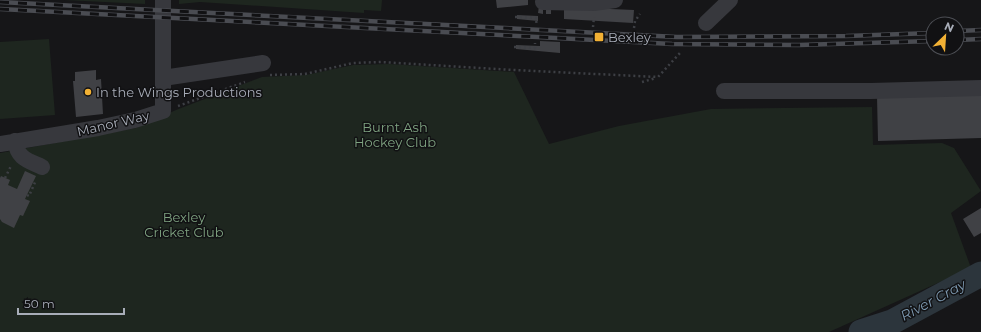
<svg xmlns="http://www.w3.org/2000/svg" width="981" height="332" font-family="Montserrat,sans-serif">
  <rect width="100%" height="100%" fill="#161618"/>
  <path fill="#1e261f" d="M64,0H145V4Z
    M179,0H382L381,11L364,10V13L200,2L179,4Z
    M49,39L55,115L0,119V42Z
    M389,64L514,72L549,144L619,126L711,109L872,107L873,145L942,143L954,148L981,191L951,213L971,268L829,332H0V153L136,128L176,110L262,77L306,75L353,65Z"/>
  <g fill="none" stroke-linecap="round" stroke-linejoin="round">
    <path stroke="#2c353c" stroke-width="25" d="M861,332L892,322L981,274"/>
  </g>
  <path fill="#404145" d="M496,0H528V5L497,8Z
    M539,6H543V14L538,13Z
    M546,7H551V14H546Z
    M564,7L634,10L633,23L564,19Z
    M517,15L538,16V21L517,19Z
    M540,41L560,42V53L516,49V45L540,46Z
    M96,70V80L101,79L103,114L76,117L73,81H75V72Z
    M981,92V138L878,141L877,96Z
    M25,171L36,176L25,199L30,201L23,216L20,215L14,228L2,222L0,219V178L1,176L10,180L8,185L17,189Z
    M981,208V233L974,237L963,219Z"/>
  <g fill="none" stroke-linecap="round" stroke-linejoin="round">
    <path stroke="#3d3f44" stroke-width="2.5" stroke-dasharray="2 3" stroke-linecap="butt" d="M515,17L537,18L536,24
      M593,27L594,17
      M634,28L635,21L640,14
      M514,47L535,48V43
      M270,75L305,74L353,63L381,62L513,70L658,77L680,53
      M642,82L656,78
      M178,106L245,82
      M5,178L11,166
      M27,195L29,196L36,180"/>
    <path stroke="#37383d" stroke-width="16" d="M543,2L594,3L615,0
      M706,23L730,0
      M163,78L263,63
      M724,91H871L981,88
      M15,141C18,159 27,160 42,167
      M0,144L98,128L135,120L163,111V0"/>
    <defs>
      <path id="rail" d="M0,2L677,37L846,36L933,33
        M0,9L672,44L799,45L933,41
        M957,31L981,30
        M957,40L981,39"/>
    </defs>
    <use href="#rail" stroke="#4a4c52" stroke-width="4.5"/>
    <use href="#rail" stroke="#111113" stroke-width="3" stroke-dasharray="9" stroke-linecap="butt"/>
  </g>
  <g fill="#f2b134" stroke="#111113" stroke-width="1.5">
    <rect x="594" y="32" width="10" height="10" rx="2"/>
    <circle cx="88" cy="92" r="4"/>
  </g>
  <g text-anchor="middle" dominant-baseline="central" stroke-width="3" stroke-linejoin="round" paint-order="stroke">
    <g font-size="13" fill="#a8adb8" stroke="#111113" text-anchor="start">
      <text x="608" y="37">Bexley</text>
      <text x="96" y="92">In the Wings Productions</text>
    </g>
    <g font-size="13" fill="#a8adb8" stroke="#111113">
      <text transform="translate(113 123) rotate(-13)">Manor Way</text>
    </g>
    <g font-size="13" fill="#7fa381" stroke="#111113">
      <text x="395" y="127">Burnt Ash<tspan x="395" dy="15">Hockey Club</tspan></text>
      <text x="184" y="217">Bexley<tspan x="184" dy="15">Cricket Club</tspan></text>
    </g>
    <g font-size="14" font-style="italic" fill="#7f9bb3" stroke="#111113">
      <text transform="translate(933 300) rotate(-28)">River Cray</text>
    </g>
  </g>
  <g transform="translate(945 36) rotate(25)"><circle r="19" fill="#111113" stroke="#4d4f55"/>
  <path d="M0-3L7 15L0 10L-7 15Z" fill="#f2b134"/>
  <text y="-6" font-size="11" font-weight="bold" text-anchor="middle" fill="#a8adb8">N</text>
  </g>
  <path d="M18 308v6h106v-6" fill="none" stroke="#a8adb8" stroke-width="2"/>
  <text x="24" y="308" font-size="12" fill="#a8adb8" stroke="#111113" stroke-width="3" paint-order="stroke">50 m</text>
</svg>
